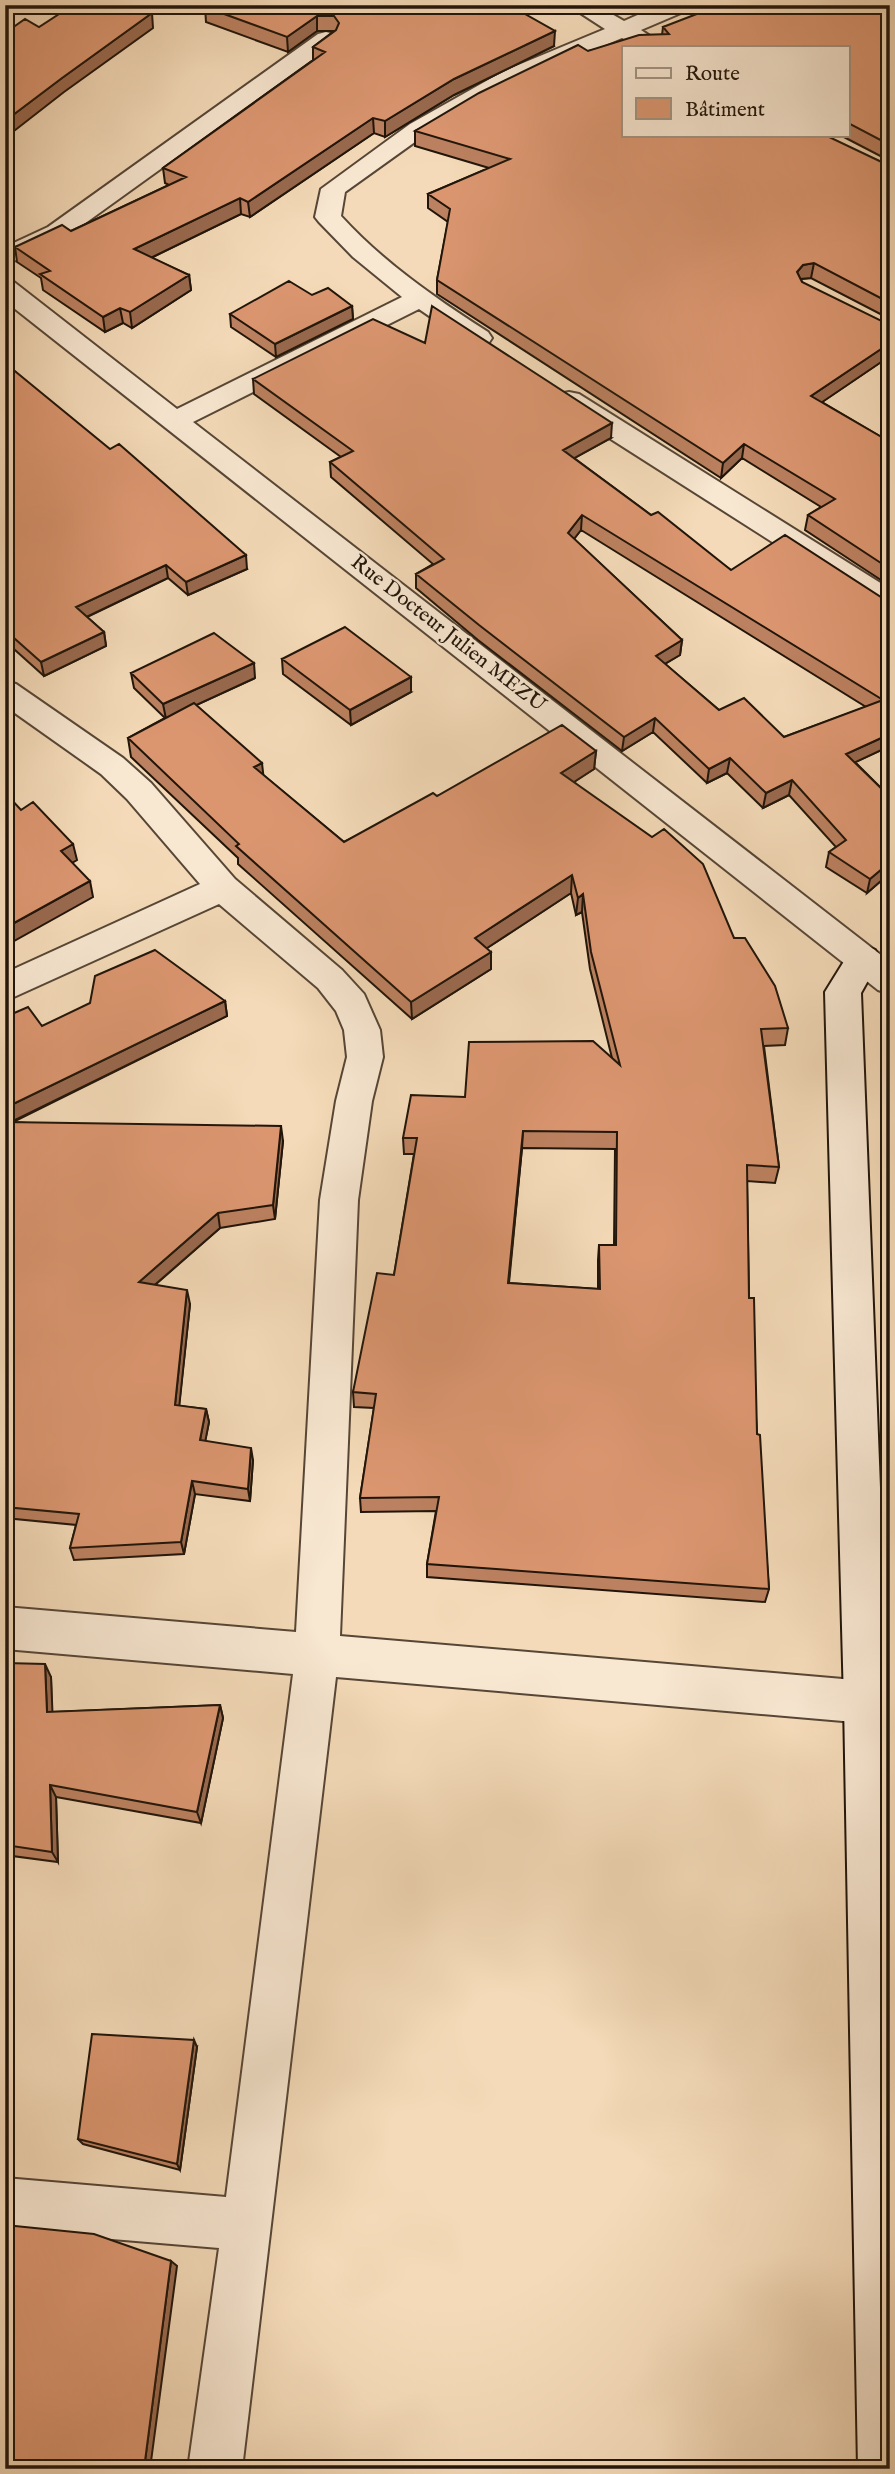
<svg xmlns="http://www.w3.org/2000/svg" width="895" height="2474" font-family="'IM FELL English',serif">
  <rect width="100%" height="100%" fill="#f4dab8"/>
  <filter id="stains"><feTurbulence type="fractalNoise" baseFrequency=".00286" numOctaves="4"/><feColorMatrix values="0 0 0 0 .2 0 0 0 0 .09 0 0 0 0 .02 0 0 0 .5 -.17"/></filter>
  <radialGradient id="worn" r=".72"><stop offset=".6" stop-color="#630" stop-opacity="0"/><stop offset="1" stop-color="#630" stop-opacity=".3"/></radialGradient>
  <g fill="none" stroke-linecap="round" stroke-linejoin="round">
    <defs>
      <path id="street" d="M568,5H596L624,21L660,5H691L688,10L641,30L666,47H639L622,38L520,81L426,134L345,192L341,216C384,263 435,298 488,332L492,338L488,344H470L419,309L193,422L890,962V994L878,990L5,301V280L14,282L177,409L402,297L353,257L319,222L315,217L321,189L410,124L504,71L605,29Z
        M326,32L334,34L337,39L334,44L66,237L5,265V247L48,227L318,34Z
        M569,392L579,394L890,589V613L879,610L559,406L555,400L559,394Z
        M5,681L16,684L123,758L151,783L235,879L342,970L364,994L380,1030L383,1057L372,1101L358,1200L340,1636L866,1681L882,1687L888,1702L882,1717L866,1723L336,1677L242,2469H188L219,2248L5,2230V2178L226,2197L293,1674L5,1649V1607L296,1632L320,1200L336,1101L347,1057L344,1030L336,1011L318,988L219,904L5,1001V973L200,884L127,799L101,774L5,706Z"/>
      <path id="secondary" d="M863,946L875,950L880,959L861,993L890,1748V2469H858L844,1702L825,992L851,950Z"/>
    </defs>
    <use href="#street" stroke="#564636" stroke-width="4"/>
    <use href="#secondary" stroke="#21150a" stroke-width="4"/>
    <use href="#street" fill="#f8e7d1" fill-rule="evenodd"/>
    <use href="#secondary" fill="#f8e7d1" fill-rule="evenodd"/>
  </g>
  <path fill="#bc8160" stroke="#21150a" stroke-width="2" fill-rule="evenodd" d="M509,5L554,46L454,95L385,137L374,133L250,217L241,214L151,258L189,275L191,290L132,328L123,323L105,332L43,290L41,278L17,262L15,247L71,231L169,185L165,183L163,168L313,60V47L334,31H317L288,52L206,22L205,7Z
    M890,5V161L840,135H848V47H624L890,166V319L811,278L801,279L802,282L890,356L822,402L890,442V586L805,530L808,515L821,507L742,458L721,478L437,294V280L448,222L428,208V194L489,168L415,146V131L588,51L662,35L663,27Z
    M352,306L353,319L276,357L231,327L230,314Z
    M5,363L247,569L188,595L168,578L87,617L104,632L106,646L44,676L5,641Z
    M253,379L611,438L574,458L651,515L731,570L881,597L890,746L855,762L890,797V873L867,893L826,867L829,852L836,847L789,795L763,808L727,773L707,783L653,732L622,751L478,640L416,588V574L433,564L331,477L330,462L341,457L254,394ZM581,530L866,707L784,737L719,710L665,664L680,655L682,640L574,539Z
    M282,659L411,692L351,725L283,674Z
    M131,673L255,678L196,705L263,775L344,842L437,796L596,751L594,769L574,782L734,938L788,1028L785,1045L764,1046L779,1167L775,1183L747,1181L749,1298L757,1434L769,1589L765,1602L427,1577V1564L436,1511L361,1512L360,1498L374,1408L354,1407L353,1392L394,1275L414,1154H404L403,1138L465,1097L612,1058L590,969L582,912L576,915L571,893L487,948L491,969L412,1019L238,864V858L131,757L128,738L165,718L134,688ZM522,1148L615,1149L614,1245H599L598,1260V1289L509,1283Z
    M225,1001L227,1016L13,1122L283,1141L275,1219L220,1228L155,1285L190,1304L179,1406L206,1409L209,1422L205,1441L253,1460L250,1501L195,1494L184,1554L74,1560L70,1548L76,1525L5,1518V1017L42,1026Z
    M5,1663L51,1677L52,1712L220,1705L223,1718L201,1823L56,1797L58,1862L5,1855Z
    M197,2047L180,2170L83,2144L78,2139Z"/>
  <path fill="#99694e" stroke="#21150a" stroke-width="2" d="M152,13L153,28L64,92L5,138V121L62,78Z
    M317,16V31L288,52L287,37Z
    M555,31L554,46L454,95L385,137V121L454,79Z
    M373,118L374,133L250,217L248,202Z
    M240,198L241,214L136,265L134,249Z
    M814,263L811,278L800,279L797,272L803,265Z
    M189,275L191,290L132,328L130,312Z
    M352,306L353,319L276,357L275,344Z
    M120,308L123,323L105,332L103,317Z
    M890,343V356L809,411L811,396Z
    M612,423L611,438L562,465L563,450Z
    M744,444L742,458L721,478L723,463Z
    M582,515L581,530L567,548L568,533Z
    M246,555L247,569L188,595L186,582Z
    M166,565L168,578L78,621L76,607Z
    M104,632L106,646L44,676L41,662Z
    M682,640L680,655L654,670L656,656Z
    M254,663L255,678L166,719L163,704Z
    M411,677V692L351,725L350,710Z
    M655,718L653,732L622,751L624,737Z
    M890,734V746L843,768L846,754Z
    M596,751L594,769L560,791L561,773Z
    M730,758L727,773L707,783L709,769Z
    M262,763L264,781L254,767Z
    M792,780L789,795L763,808L766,793Z
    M73,844L77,860L65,867L61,851Z
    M890,862V873L867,893L870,879Z
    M572,875L571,893L475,956V938Z
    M90,881L93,897L5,946V928Z
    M583,894L582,912L576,915L578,898Z
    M491,952V969L412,1019L411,1002Z
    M225,1001L227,1016L5,1125V1108Z
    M281,1126L283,1141L275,1219L273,1205Z
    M523,1131L522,1148L507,1298L508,1283Z
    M218,1213L220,1228L142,1296L139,1282Z
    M187,1290L190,1304L178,1418L175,1405Z
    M206,1409L209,1422L203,1453L200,1440Z
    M251,1448L253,1460L250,1501L248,1489Z
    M192,1481L195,1494L184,1554L181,1542Z
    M45,1664L51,1677L53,1725L47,1712Z
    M220,1705L223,1718L201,1823L197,1812Z
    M50,1785L56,1797L58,1862L52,1852Z
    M194,2040L197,2047L180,2170L177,2164Z
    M171,2261L177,2266L150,2469H144Z"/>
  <path fill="#db9670" stroke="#21150a" stroke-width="2" fill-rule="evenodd" d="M73,5H123L152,13L62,78L5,121V33L25,19L39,27Z
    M207,5H509L555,31L454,79L385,121L373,118L248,202L240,198L134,249L189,275L130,312L120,308L103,317L40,274L50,271L15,247L62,225L71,231L186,177L163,168L325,52L313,47L336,30L339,23L334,16H317L287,37L205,7Z
    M720,5H890V145L848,123V47H624V135H825L890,166V303L814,263L803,265L797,272L802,282L890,325V343L811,396L890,442V569L808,515L835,499L744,444L723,463L437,280L450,209L428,194L510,159L415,131L479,93L578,45L588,51L639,35L669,34L663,27Z
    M289,281L312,295L328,288L352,306L275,344L230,314Z
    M432,306L612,423L563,450L651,515L658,512L731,570L785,535L881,597L890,600V734L846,754L890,797V862L870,879L829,852L846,840L792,780L766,793L730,758L709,769L655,718L624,737L479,625L416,574L444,559L330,462L353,451L253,379L373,319L425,343ZM582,515L883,700L784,737L744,698L719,710L656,656L682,640L568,533Z
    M5,363L110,449L119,444L246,555L186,582L166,565L76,607L104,632L41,662L5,630Z
    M345,627L411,677L350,710L282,659Z
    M214,633L254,663L163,704L131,673Z
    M194,703L262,763L254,767L344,842L433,793L437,796L562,725L596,751L561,773L652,837L664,829L703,864L734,938H745L775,986L788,1028L761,1029L779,1167L747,1165L749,1298H754L757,1434L760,1435L769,1589L427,1564L439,1497L360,1498L376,1394L353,1392L377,1273L394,1275L417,1138H403L411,1095L465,1097L469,1042L593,1041L620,1065L591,952L583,894L578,898L572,875L475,938L491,952L411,1002L236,846L239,844L128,738ZM523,1131L617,1132L616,1245H599L600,1289L508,1283Z
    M9,797L21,810L33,802L73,844L61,851L90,881L5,928V799Z
    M155,950L225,1001L5,1108V1017L28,1007L42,1026L90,1003L95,976Z
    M5,1122L281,1126L273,1205L218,1213L139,1282L187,1290L175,1405L206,1409L200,1440L251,1448L248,1489L192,1481L181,1542L70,1548L79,1514L5,1507Z
    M5,1663L45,1664L47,1712L220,1705L197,1812L50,1785L52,1852L5,1845Z
    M92,2034L194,2040L177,2164L78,2139Z
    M5,2225L94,2234L171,2261L144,2469H5Z"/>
  <g text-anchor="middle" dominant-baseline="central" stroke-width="5" stroke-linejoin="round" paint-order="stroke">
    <g font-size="21" fill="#21150a" stroke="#f8e7d1">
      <text transform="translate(448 634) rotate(38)">Rue Docteur Julien MEZU</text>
    </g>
  </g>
  <rect width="895" height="2474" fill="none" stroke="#f4dab8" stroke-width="28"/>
  <rect x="7" y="7" width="881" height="2460" fill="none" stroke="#21150a" stroke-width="3.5"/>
  <rect x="14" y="14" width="867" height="2446" fill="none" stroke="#21150a" stroke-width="2"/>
  <rect x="622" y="46" width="228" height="91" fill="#f8e7d1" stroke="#a29381" stroke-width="2"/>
  <rect x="636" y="68" width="35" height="10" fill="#f8e7d1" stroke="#a29381" stroke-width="2"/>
  <text x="685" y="80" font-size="21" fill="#21150a">Route</text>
  <rect x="636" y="98" width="35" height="21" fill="#db9670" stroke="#a29381" stroke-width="2"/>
  <text x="685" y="116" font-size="21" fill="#21150a">Bâtiment</text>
  <rect width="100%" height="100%" filter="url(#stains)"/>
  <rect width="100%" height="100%" fill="url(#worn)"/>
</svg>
